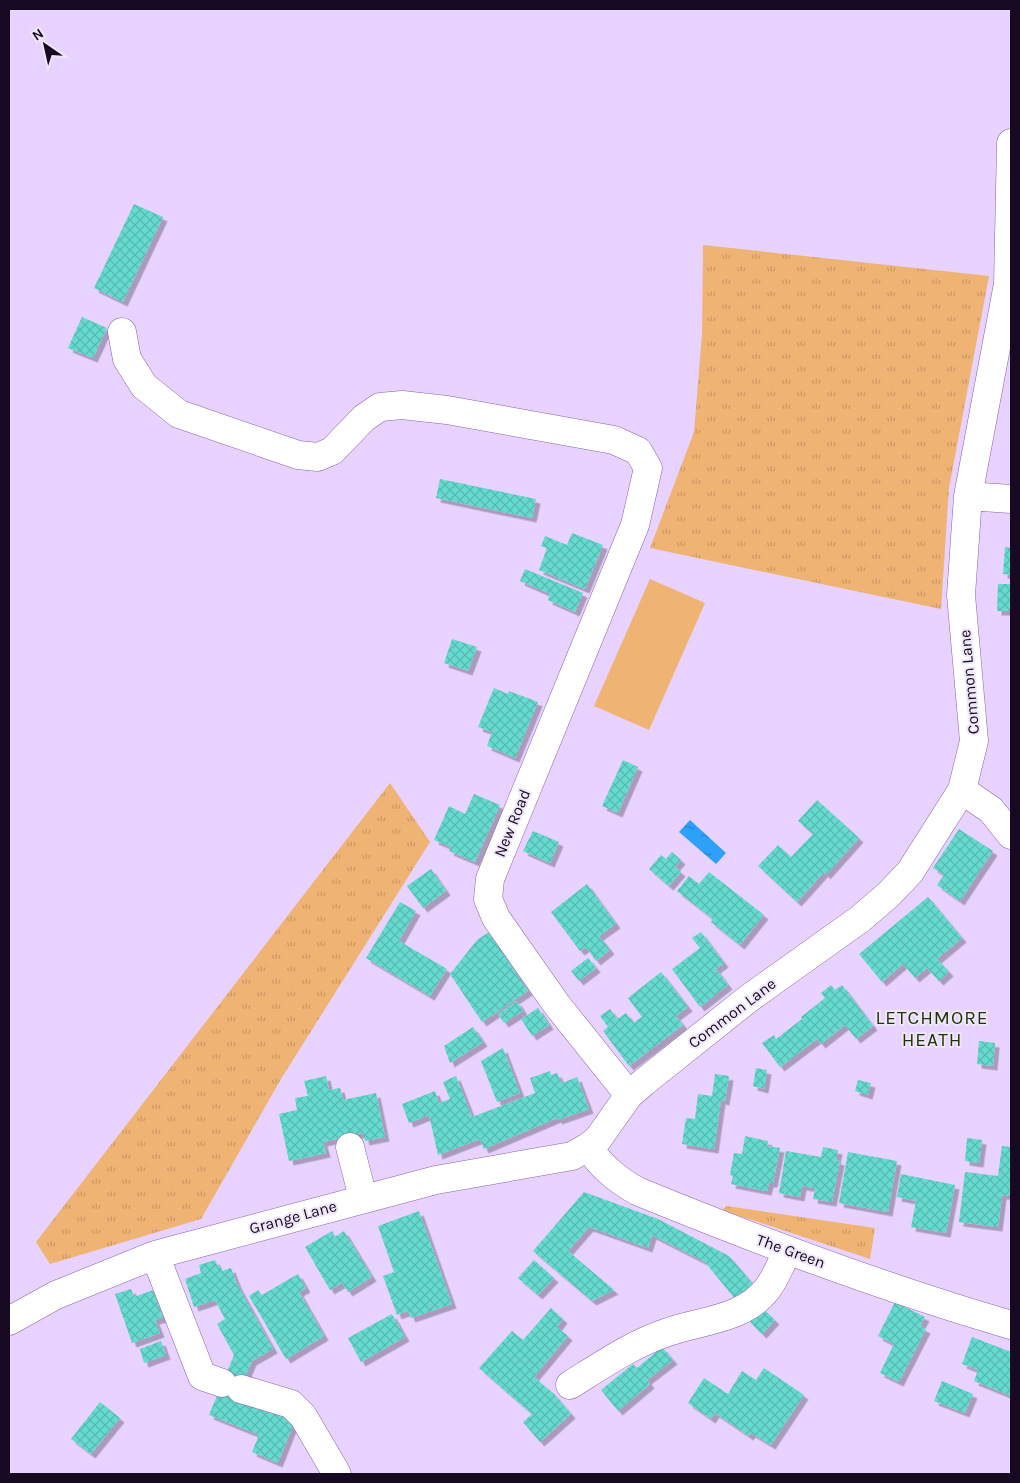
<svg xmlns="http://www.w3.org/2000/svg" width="1020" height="1483" font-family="Karla,sans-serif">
  <defs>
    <pattern id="grass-tufts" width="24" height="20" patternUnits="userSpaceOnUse" patternTransform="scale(1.25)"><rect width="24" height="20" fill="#efb374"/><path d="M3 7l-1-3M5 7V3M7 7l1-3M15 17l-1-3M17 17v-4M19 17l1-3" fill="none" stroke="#cc9964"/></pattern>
    <pattern id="water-ripples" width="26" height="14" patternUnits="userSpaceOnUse" patternTransform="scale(1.25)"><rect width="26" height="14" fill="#2da0f8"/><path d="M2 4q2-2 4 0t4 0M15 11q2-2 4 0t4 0" fill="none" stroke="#2581c8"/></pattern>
    <pattern id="building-cross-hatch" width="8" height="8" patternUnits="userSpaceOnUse" patternTransform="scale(1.25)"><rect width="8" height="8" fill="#65dacf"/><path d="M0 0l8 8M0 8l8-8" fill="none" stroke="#57bab1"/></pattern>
    <filter id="shadow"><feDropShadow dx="4.5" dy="4.5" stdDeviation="0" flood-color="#0004"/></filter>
  </defs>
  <rect width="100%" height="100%" fill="#e8d2ff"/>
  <path fill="url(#grass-tufts)" d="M703,245L989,276L949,488L941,609L650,548L694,432L702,334Z
    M390,783L430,842L281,1079L201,1219L50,1264L36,1242Z
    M727,1206L875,1228L870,1259L722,1210Z"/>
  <path fill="#efb374" d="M650,579L705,603L649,730L594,706Z"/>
  <path fill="url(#water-ripples)" d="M690,820L726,853L716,864L679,832Z"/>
  <path fill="url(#building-cross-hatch)" filter="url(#shadow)" d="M134,204L163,217L123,302L94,288Z
    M82,317L107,328L93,358L68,348Z
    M440,479L536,499L532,518L436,498Z
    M572,533L603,545L585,589L539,570L547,548L541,546L545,536L567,545Z
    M1005,547L1011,548V575L1003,574Z
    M525,569L583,593L575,612L548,600L550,594L520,581Z
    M998,584H1011V611H997Z
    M452,639L477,647L468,671L444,663Z
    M494,688L508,694L509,691L538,702L515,758L487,746L492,732L478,727Z
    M623,760L638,767L618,813L602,806Z
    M474,794L500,805L475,862L449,851L451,847L434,840L449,806L465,814Z
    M817,800L859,838L826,875L824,872L797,902L758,866L778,845L791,857L813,834L798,821Z
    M959,829L993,851L960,901L937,885L944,875L933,868Z
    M533,831L559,842L550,863L523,851Z
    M672,852L681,860L675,867L681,872L669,886L649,869L661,855L666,859Z
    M431,869L446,891L423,908L407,886Z
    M709,872L764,915L740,945L711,922L713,919L677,891L689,876L699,884Z
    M587,884L616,924L599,936L610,950L596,961L586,947L580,951L551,912Z
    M928,897L962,938L937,959L949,972L939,981L927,968L915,978L903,964L882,982L859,954Z
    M400,902L416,911L399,941L447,969L430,996L366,958Z
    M489,932L528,991L482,1022L450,974L477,940Z
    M701,932L724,963L716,969L728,985L700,1007L672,969L700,948L692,938Z
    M588,958L596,968L579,981L571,971Z
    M661,972L688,1007L676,1016L683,1025L629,1066L603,1031L608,1027L600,1016L610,1009L617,1019L626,1013L634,1023L637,1020L642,1017L628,998Z
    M831,985L835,990L842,985L873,1026L856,1039L845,1025L821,1044L817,1039L780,1067L762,1043L774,1035L776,1039L802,1019L801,1017L825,998L821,993Z
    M517,1001L523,1011L504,1023L498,1014Z
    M538,1008L549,1025L532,1036L521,1019Z
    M473,1027L483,1042L450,1063L444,1046Z
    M979,1041L995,1043L993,1066L977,1064Z
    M503,1048L520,1093L497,1102L481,1061Z
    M756,1068L767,1070L764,1089L753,1086Z
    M550,1071L551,1075L557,1073L562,1083L577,1077L589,1109L558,1120L557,1118L484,1149L480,1139L438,1155L429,1115L409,1123L402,1104L435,1091L439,1103L450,1099L443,1082L456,1076L472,1117L535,1093L530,1078Z
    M715,1074L729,1076L725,1101L721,1100L714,1149L682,1144L686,1118L695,1119L698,1094L712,1096Z
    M326,1076L329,1090L340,1088L343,1100L376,1093L385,1137L365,1141L363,1133L323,1142L326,1153L289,1161L279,1114L297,1110L295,1098L308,1096L304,1081Z
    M858,1080L871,1083L868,1095L855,1091Z
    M745,1136L768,1141L767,1146L780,1148L773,1183H769L767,1191L731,1184L733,1176L730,1175L734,1153L742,1154Z
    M967,1138L982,1140L979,1163L965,1161Z
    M1002,1146L1011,1147V1180L1009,1196L1002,1195L998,1227L959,1222L965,1172L998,1176Z
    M823,1147L838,1150L836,1160L840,1161L832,1202L813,1199L815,1188L802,1186L800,1197L779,1193L786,1151L821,1157Z
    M848,1152L897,1161L888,1212L839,1203Z
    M901,1174L955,1185L946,1233L911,1227L916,1201L897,1197Z
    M584,1192L658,1219L729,1256L757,1289L739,1304L705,1262L652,1235L648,1248L589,1227L568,1251L614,1290L592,1301L533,1251Z
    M419,1211L452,1304L411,1318L408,1311L397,1315L383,1276L394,1272L378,1226Z
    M332,1231L335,1237L344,1231L372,1277L348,1292L342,1283L330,1290L305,1247Z
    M215,1260L218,1267L221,1266L222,1271L231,1268L237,1284L273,1349L252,1361L237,1396L295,1420L278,1463L252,1452L259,1435L209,1415L234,1355L217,1324L225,1319L215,1300L194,1307L185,1279L201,1273L199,1265Z
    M534,1260L554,1278L538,1295L518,1278Z
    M298,1274L306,1288L299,1292L324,1336L286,1359L249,1296L258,1290L262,1295Z
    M131,1289L134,1297L153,1290L163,1318L155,1320L160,1333L132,1343L115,1294Z
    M895,1302L925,1317L920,1326L926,1329L899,1382L880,1373L894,1344L878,1336Z
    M551,1308L563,1319L557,1327L568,1336L534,1377L554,1394L571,1414L540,1442L523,1422L532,1414L479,1368L512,1331L523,1340Z
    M762,1308L775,1320L762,1334L749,1321Z
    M392,1314L405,1337L361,1362L348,1338Z
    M972,1337L1011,1352V1396L974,1381L978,1370L962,1364Z
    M161,1341L166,1355L144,1363L140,1349Z
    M662,1347L673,1360L647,1380L650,1384L618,1411L601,1390L633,1364L637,1368Z
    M764,1368L804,1395L771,1445L751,1433L749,1436L715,1413L711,1419L688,1403L704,1378L728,1394L742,1371L756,1380Z
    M942,1381L973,1394L965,1413L934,1401Z
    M100,1402L120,1418L91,1454L71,1439Z"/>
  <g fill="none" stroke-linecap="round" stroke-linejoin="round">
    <defs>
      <path id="minor" d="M122,332L127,359L144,386L179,414L298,455L318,457L332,451L364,418L380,407L402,405L447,410L614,440L638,451L648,468L635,525L490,879L488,899L496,918L557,1005L629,1095
        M968,496L1011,499
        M962,790L991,810L1011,835
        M350,1147L363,1198
        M588,1147C602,1167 616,1179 637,1191C759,1241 884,1288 1011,1325
        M155,1255L202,1376L222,1383
        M9,1321L56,1295L155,1255L436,1180L572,1156L588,1147L598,1139L629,1095L644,1082L748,999L860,919L888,895L910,872L962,790L974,741L961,595L968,496L1008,284L1011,143
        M570,1385C602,1365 632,1344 668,1332C702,1320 744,1320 768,1288C776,1277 781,1263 788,1251
        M241,1389L291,1404L303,1416L337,1474"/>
    </defs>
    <use href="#minor" stroke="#8764a7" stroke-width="29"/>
    <use href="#minor" stroke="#fff" stroke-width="28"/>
  </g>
  <g text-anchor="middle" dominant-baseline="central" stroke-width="4" stroke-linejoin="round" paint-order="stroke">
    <g font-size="16" fill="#180923" stroke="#eee7f6">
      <text transform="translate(969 682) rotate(-95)">Common Lane</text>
      <text transform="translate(512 823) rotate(-68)">New Road</text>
      <text transform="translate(732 1013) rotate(-37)">Common Lane</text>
      <text transform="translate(293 1217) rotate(-15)">Grange Lane</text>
      <text transform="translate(791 1251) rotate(20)">The Green</text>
    </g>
    <g font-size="19" letter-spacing="1" fill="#22300b" stroke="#eee7f6">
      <text x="932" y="1018">LETCHMORE<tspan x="932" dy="22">HEATH</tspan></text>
    </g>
  </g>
  <rect width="1020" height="1483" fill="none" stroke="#180923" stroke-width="20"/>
  <g transform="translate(45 45) rotate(326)" stroke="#eee7f6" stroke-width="4" paint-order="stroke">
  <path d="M0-4L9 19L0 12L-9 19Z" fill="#180923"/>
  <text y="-8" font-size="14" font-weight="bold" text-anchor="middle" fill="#180923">N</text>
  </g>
</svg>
